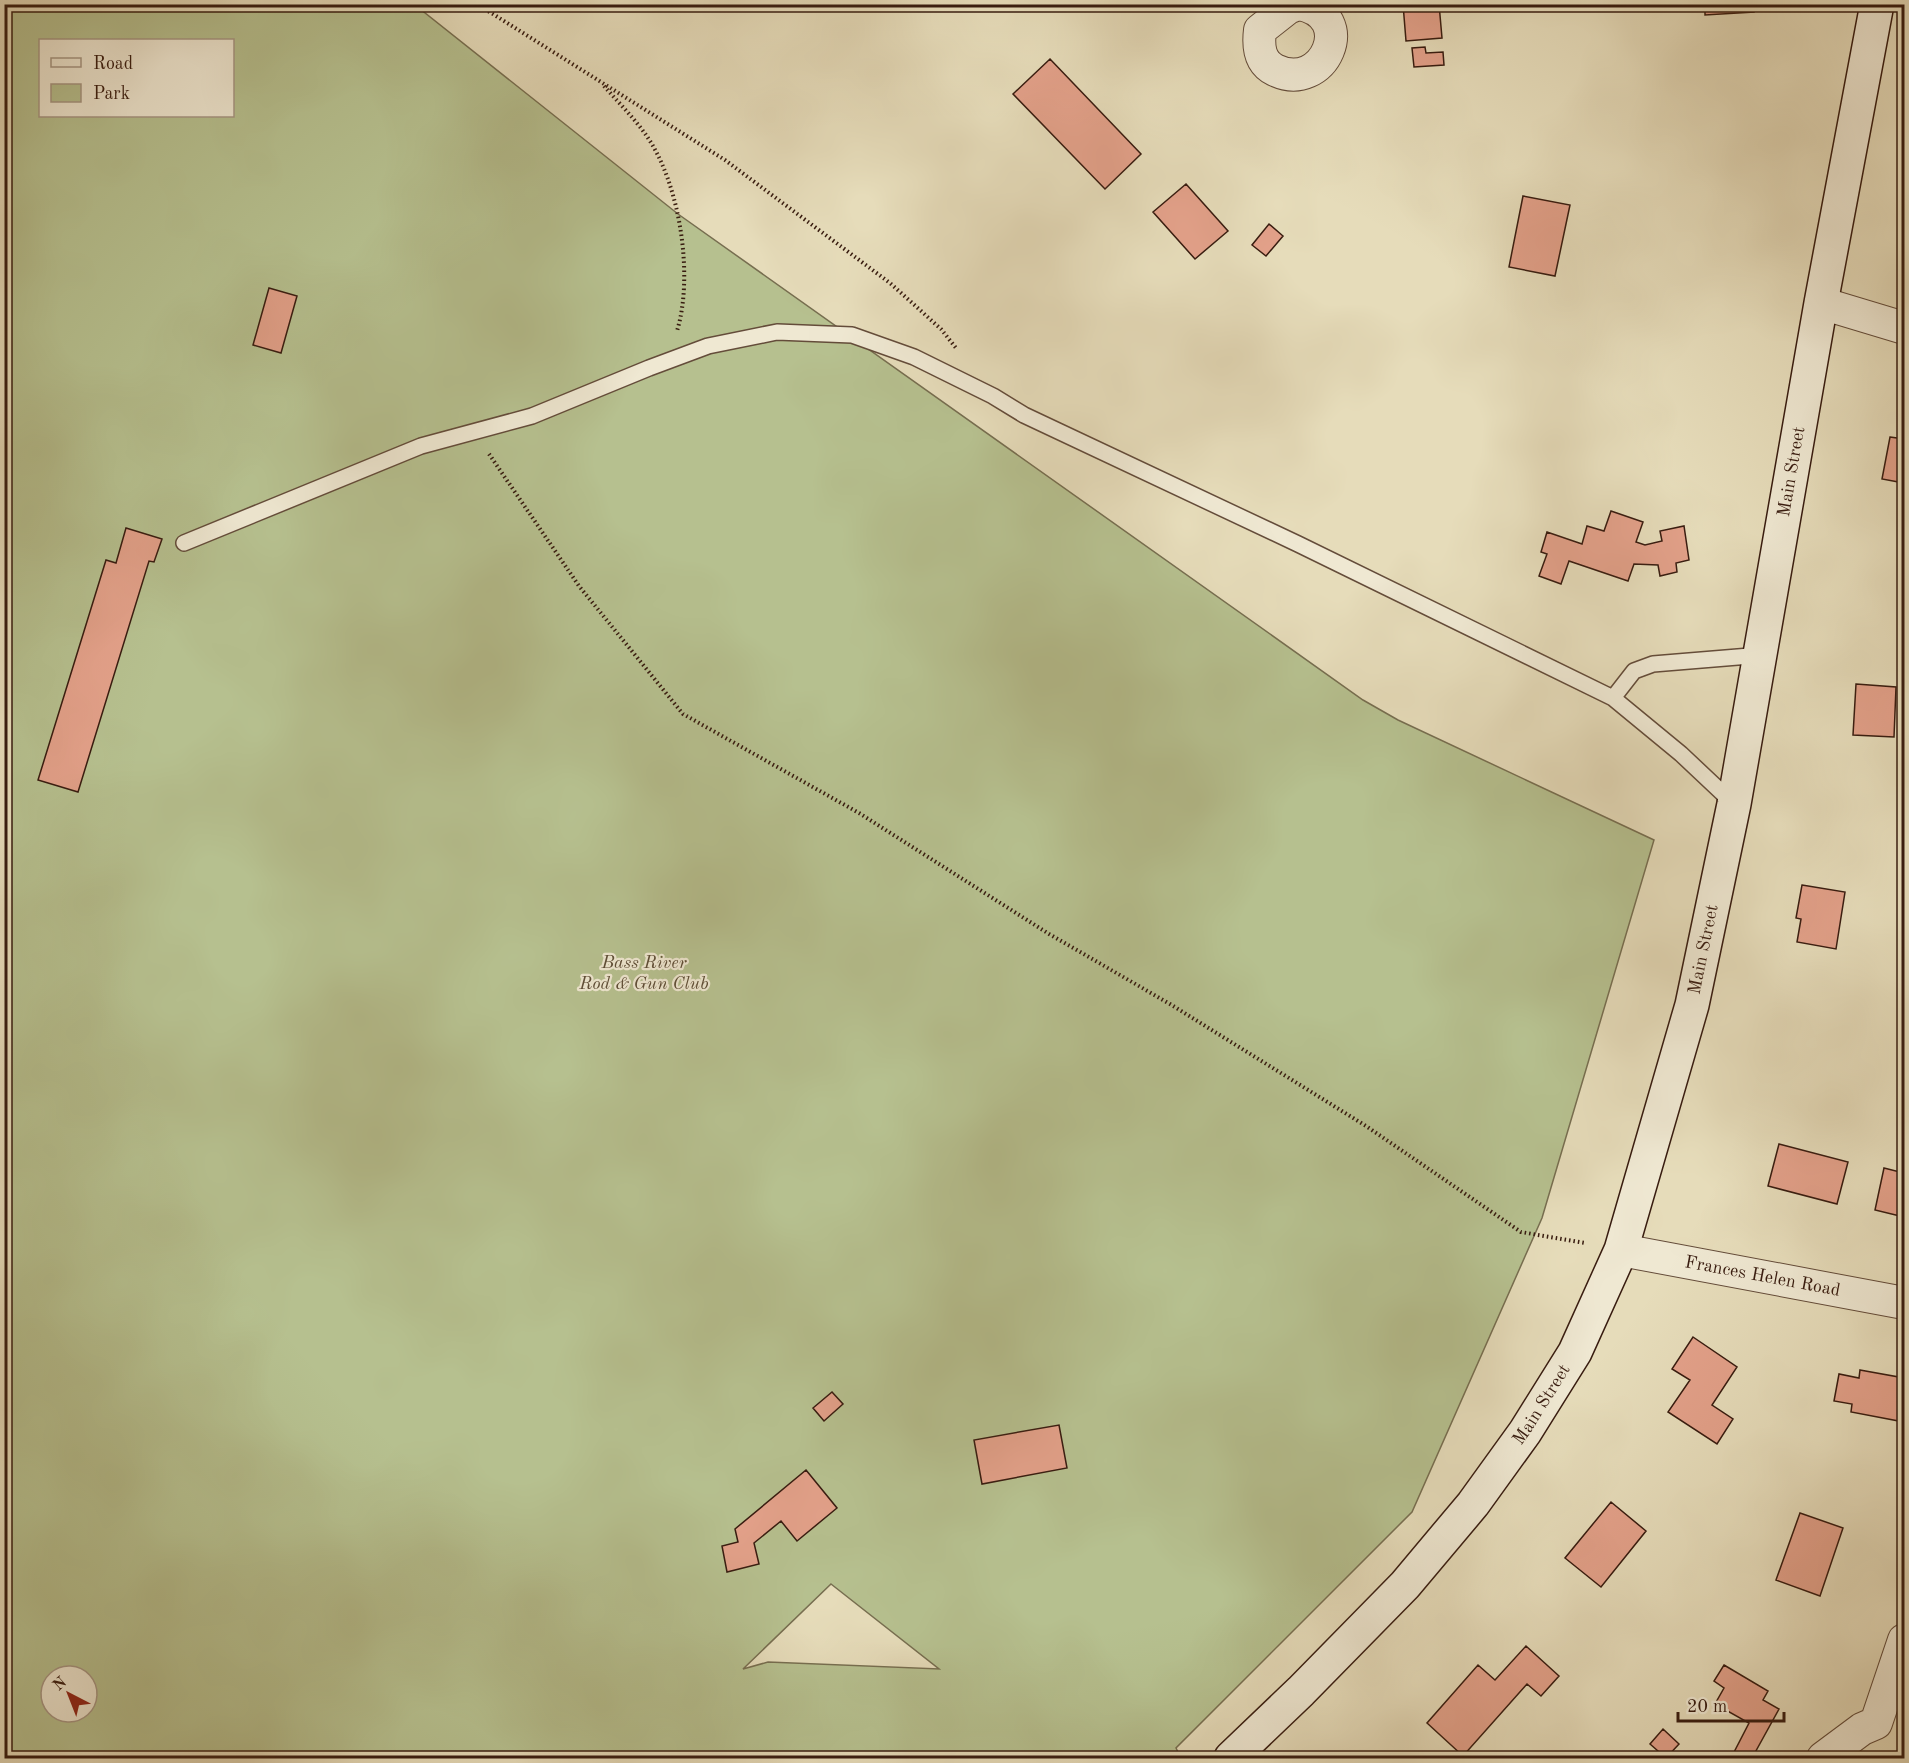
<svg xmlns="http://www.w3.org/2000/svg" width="1909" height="1763" font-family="'Old Standard TT',serif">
  <rect width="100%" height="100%" fill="#e6dcba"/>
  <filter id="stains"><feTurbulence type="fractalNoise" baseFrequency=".00333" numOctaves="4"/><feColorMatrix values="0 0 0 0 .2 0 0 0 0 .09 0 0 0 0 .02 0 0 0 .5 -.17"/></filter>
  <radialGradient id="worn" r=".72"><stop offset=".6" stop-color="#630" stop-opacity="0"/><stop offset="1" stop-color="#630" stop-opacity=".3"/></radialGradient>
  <path fill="#b6c08f" stroke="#776e50" stroke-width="1.5" fill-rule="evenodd" d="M5,5H415L678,214L1363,700L1398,720L1654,840L1542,1218L1412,1512L1176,1748L1181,1758H5ZM40,40H232V116H40ZM831,1584L939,1669L768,1662L743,1669ZM51,1676H87V1712H51Z"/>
  <path fill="#e3a18a" stroke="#381c10" stroke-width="1.5" d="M1403,4H1439L1442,38L1406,41Z
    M1705,4H1753L1754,12L1705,15Z
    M1425,47L1426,53L1443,52L1444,65L1414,67L1412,48Z
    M1050,59L1141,154L1105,189L1013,94Z
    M1186,184L1228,231L1195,259L1153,212Z
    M1523,196L1570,205L1555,276L1509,267Z
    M1269,224L1283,236L1266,256L1252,245Z
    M269,288L297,296L281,353L253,345Z
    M1890,437L1904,439V483L1882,479Z
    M1611,511L1643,522L1636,542L1645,545L1662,541L1660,531L1684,526L1689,560L1676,563L1677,572L1660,576L1658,565L1634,564L1628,581L1569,561L1561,584L1539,576L1547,554L1541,552L1547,532L1582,544L1587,526L1604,531Z
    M126,528L162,539L154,562L149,561L78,792L38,780L106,560L116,563Z
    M1856,684L1896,687L1894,737L1853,735Z
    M1802,885L1845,892L1836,949L1797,942L1801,919L1796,918Z
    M1779,1144L1848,1162L1837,1204L1768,1186Z
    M1884,1168L1904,1173V1217L1875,1210Z
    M1693,1337L1737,1367L1712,1405L1733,1419L1717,1444L1668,1412L1690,1380L1672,1369Z
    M1860,1370L1904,1378V1422L1851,1412L1852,1404L1834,1401L1839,1374L1859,1378Z
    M832,1392L843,1404L824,1421L813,1408Z
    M1059,1425L1067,1468L982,1484L974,1440Z
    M806,1470L837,1508L797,1541L781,1521L754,1543L759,1564L727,1572L722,1546L738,1542L735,1529Z
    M1611,1502L1646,1531L1601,1587L1565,1558Z
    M1800,1513L1843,1528L1820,1596L1776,1580Z
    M1526,1646L1559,1676L1541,1696L1527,1684L1463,1756L1427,1723L1478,1665L1495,1680Z
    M1724,1665L1768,1691L1763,1700L1779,1709L1752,1758H1731L1749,1723L1715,1704L1724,1688L1714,1681Z
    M1663,1729L1679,1744L1666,1758L1650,1744Z"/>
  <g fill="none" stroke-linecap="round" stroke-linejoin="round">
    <defs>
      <path id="lane" d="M184,543L421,446L532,416L649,368L708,346L777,332L852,335L914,357L993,396L1024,415L1298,544L1613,698L1681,754L1733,803
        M1613,698L1634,671L1653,664L1762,655"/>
      <g id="street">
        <path d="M1298,4L1288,8L1260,30C1258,46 1259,62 1275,70C1324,94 1359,16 1300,4"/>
        <path d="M1821,303L1904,328"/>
        <path id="s1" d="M1621,1250L1904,1303"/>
        <path d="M1823,1758L1862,1729L1876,1723L1904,1640"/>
      </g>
      <g id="secondary">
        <path id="s2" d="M1231,1758L1301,1691L1405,1585L1473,1504L1525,1432L1575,1352L1621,1250L1692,1005L1734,804L1821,303L1877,4"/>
      </g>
    </defs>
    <use href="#lane" stroke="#644c3a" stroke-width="18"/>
    <use href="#street" stroke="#644c3a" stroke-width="34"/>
    <use href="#secondary" stroke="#381c10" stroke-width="36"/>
    <path stroke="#381c10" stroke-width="4" stroke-dasharray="1.5 3" stroke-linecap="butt" d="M477,4L725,160L890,283L941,329L956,348
      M604,86C618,102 634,118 646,135C680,183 694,276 677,331
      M489,454L579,586L683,714L859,813L1049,934L1170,1004L1366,1126L1521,1232L1585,1243"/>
    <use href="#lane" stroke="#efe8d2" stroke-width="15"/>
    <use href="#street" stroke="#efe8d2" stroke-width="32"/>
    <use href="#secondary" stroke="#efe8d2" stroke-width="33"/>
  </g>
  <g text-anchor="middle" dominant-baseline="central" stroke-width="4.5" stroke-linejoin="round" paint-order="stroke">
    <g font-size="18" fill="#381c10" stroke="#efe8d2">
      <text stroke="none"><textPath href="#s2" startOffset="1444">Main Street</textPath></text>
      <text stroke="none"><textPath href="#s2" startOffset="958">Main Street</textPath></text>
      <text stroke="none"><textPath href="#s1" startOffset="144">Frances Helen Road</textPath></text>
      <text stroke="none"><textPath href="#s2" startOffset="472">Main Street</textPath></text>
    </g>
    <g font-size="18" font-style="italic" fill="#5e4d36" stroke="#efe8d2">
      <text x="644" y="963">Bass River<tspan x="644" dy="21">Rod &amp; Gun Club</tspan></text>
    </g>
  </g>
  <rect width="1909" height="1763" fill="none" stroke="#e6dcba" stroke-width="24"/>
  <rect x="6" y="6" width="1897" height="1751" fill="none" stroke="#381c10" stroke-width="3"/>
  <rect x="12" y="12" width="1885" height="1739" fill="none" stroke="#381c10" stroke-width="1.5"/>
  <rect x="39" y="39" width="195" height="78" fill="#efe8d2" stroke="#a69684" stroke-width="1.5"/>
  <rect x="51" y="58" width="30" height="9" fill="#efe8d2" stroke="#a69684" stroke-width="1.5"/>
  <text x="93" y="69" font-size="18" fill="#381c10">Road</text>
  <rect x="51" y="84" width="30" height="18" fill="#b6c08f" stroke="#a69684" stroke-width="1.5"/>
  <text x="93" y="99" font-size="18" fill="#381c10">Park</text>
  <g transform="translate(69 1694) rotate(318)"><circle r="28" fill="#efe8d2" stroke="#a69684" stroke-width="1.5"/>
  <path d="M0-4.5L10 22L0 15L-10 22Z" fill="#8f2418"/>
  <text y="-9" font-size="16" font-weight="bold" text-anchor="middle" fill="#381c10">N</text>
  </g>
  <path d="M1678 1712v9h106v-9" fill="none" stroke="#381c10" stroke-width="3"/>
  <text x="1687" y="1712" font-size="18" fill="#381c10" stroke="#efe8d2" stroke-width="4.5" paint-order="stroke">20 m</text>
  <rect width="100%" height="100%" filter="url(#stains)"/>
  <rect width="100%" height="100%" fill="url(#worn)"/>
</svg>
